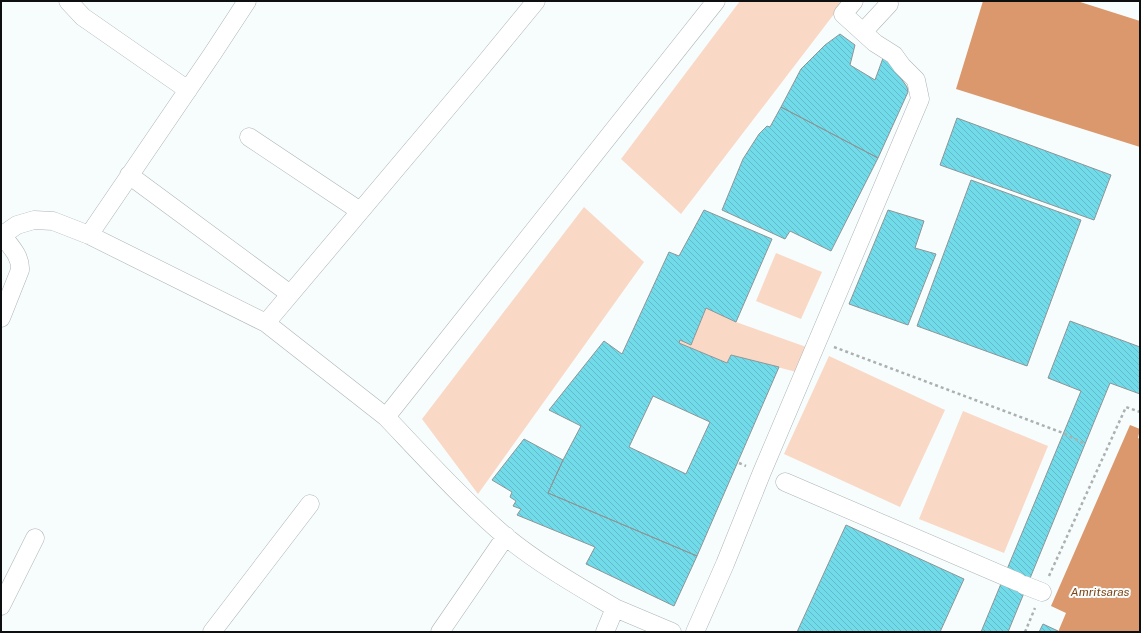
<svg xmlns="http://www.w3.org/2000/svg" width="1141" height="633" font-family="'Public Sans',sans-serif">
  <defs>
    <pattern id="building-back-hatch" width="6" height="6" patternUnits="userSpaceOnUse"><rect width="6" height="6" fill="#72dbea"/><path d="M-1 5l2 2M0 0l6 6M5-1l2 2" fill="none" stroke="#62bbc8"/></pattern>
  </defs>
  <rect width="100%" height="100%" fill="#f7fcfd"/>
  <path fill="#f9d9c6" d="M740,1H844L681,214L621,159Z
    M584,207L644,262L478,494L422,419Z
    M776,253L822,272L801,319L756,301Z
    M706,308L736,322L809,348L800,373L731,355L727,363L679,343L680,340L691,345Z
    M829,356L945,410L900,507L784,454Z
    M963,411L1048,446L1004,553L919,519Z"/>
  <path fill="#db986c" d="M983,1H1077L1140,21V147L956,89Z
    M1130,425L1140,429L1138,438L1140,439V632H1058L1066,613L1051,606Z"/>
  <path fill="url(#building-back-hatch)" stroke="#8f9495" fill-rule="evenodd" d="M840,34L855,45L850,65L875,80L883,58L891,64L907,87L908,92L878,158L781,107L801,69L825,45Z
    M781,107L878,158L831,251L790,231L785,239L722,210L743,159L759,134L767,126L770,127Z
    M957,118L1111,175L1094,220L940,165Z
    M971,180L1081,220L1027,366L917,326Z
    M704,210L772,239L736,322L706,308L691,345L680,340L679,343L727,363L731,355L779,367L697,556L548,493L563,460L581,426L549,410L604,341L622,354L669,252L679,256ZM653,396L710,422L686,474L629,447Z
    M888,210L924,221L915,248L936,254L908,325L849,304Z
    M1070,321L1140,347V394L1110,383L1008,632H981L1081,391L1048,378Z
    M524,439L563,460L548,493L697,556L674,606L586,564L595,547L517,515L521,509L513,506L516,501L510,497L512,492L492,480Z
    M846,525L964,579L940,632H797Z
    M1043,624L1058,631V632H1039Z"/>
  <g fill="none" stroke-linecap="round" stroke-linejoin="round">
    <defs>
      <path id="street" d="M68,1L83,17L188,90
        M863,32L889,4L887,1
        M249,137L360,211
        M129,175L290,294
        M89,235L213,53L247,1
        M1,236L17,225L34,220L53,221L89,235L266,323L386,417L716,1
        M1,318L20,270C21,256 10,246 2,235
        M266,323L481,68L536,1
        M386,417C425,458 463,500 505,536C539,564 578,586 615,608L605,632
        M785,482L1018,582
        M1024,585L1042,592
        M1,606L35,538
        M615,608L672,632
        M212,632L310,504
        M440,632L506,536
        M695,632L725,564L762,472L920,99L916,80L902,66L894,55L875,43L843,14L854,1"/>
    </defs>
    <use href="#street" stroke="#aeb4b5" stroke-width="19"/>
    <path stroke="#acb0b1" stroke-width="2.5" stroke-dasharray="3 3" stroke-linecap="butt" d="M834,347L1063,433L1085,444
      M739,463L746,466
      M1049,576L1126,407L1140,412
      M1025,632L1035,608"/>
    <use href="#street" stroke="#fff" stroke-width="18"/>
  </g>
  <g text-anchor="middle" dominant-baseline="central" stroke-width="4" stroke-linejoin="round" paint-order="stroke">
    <g font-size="12" font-style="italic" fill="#824413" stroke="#f7fcfd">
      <text x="1100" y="592">Amritsaras</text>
    </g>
  </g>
  <rect width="1141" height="633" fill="none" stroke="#0d0f10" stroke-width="4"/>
</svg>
